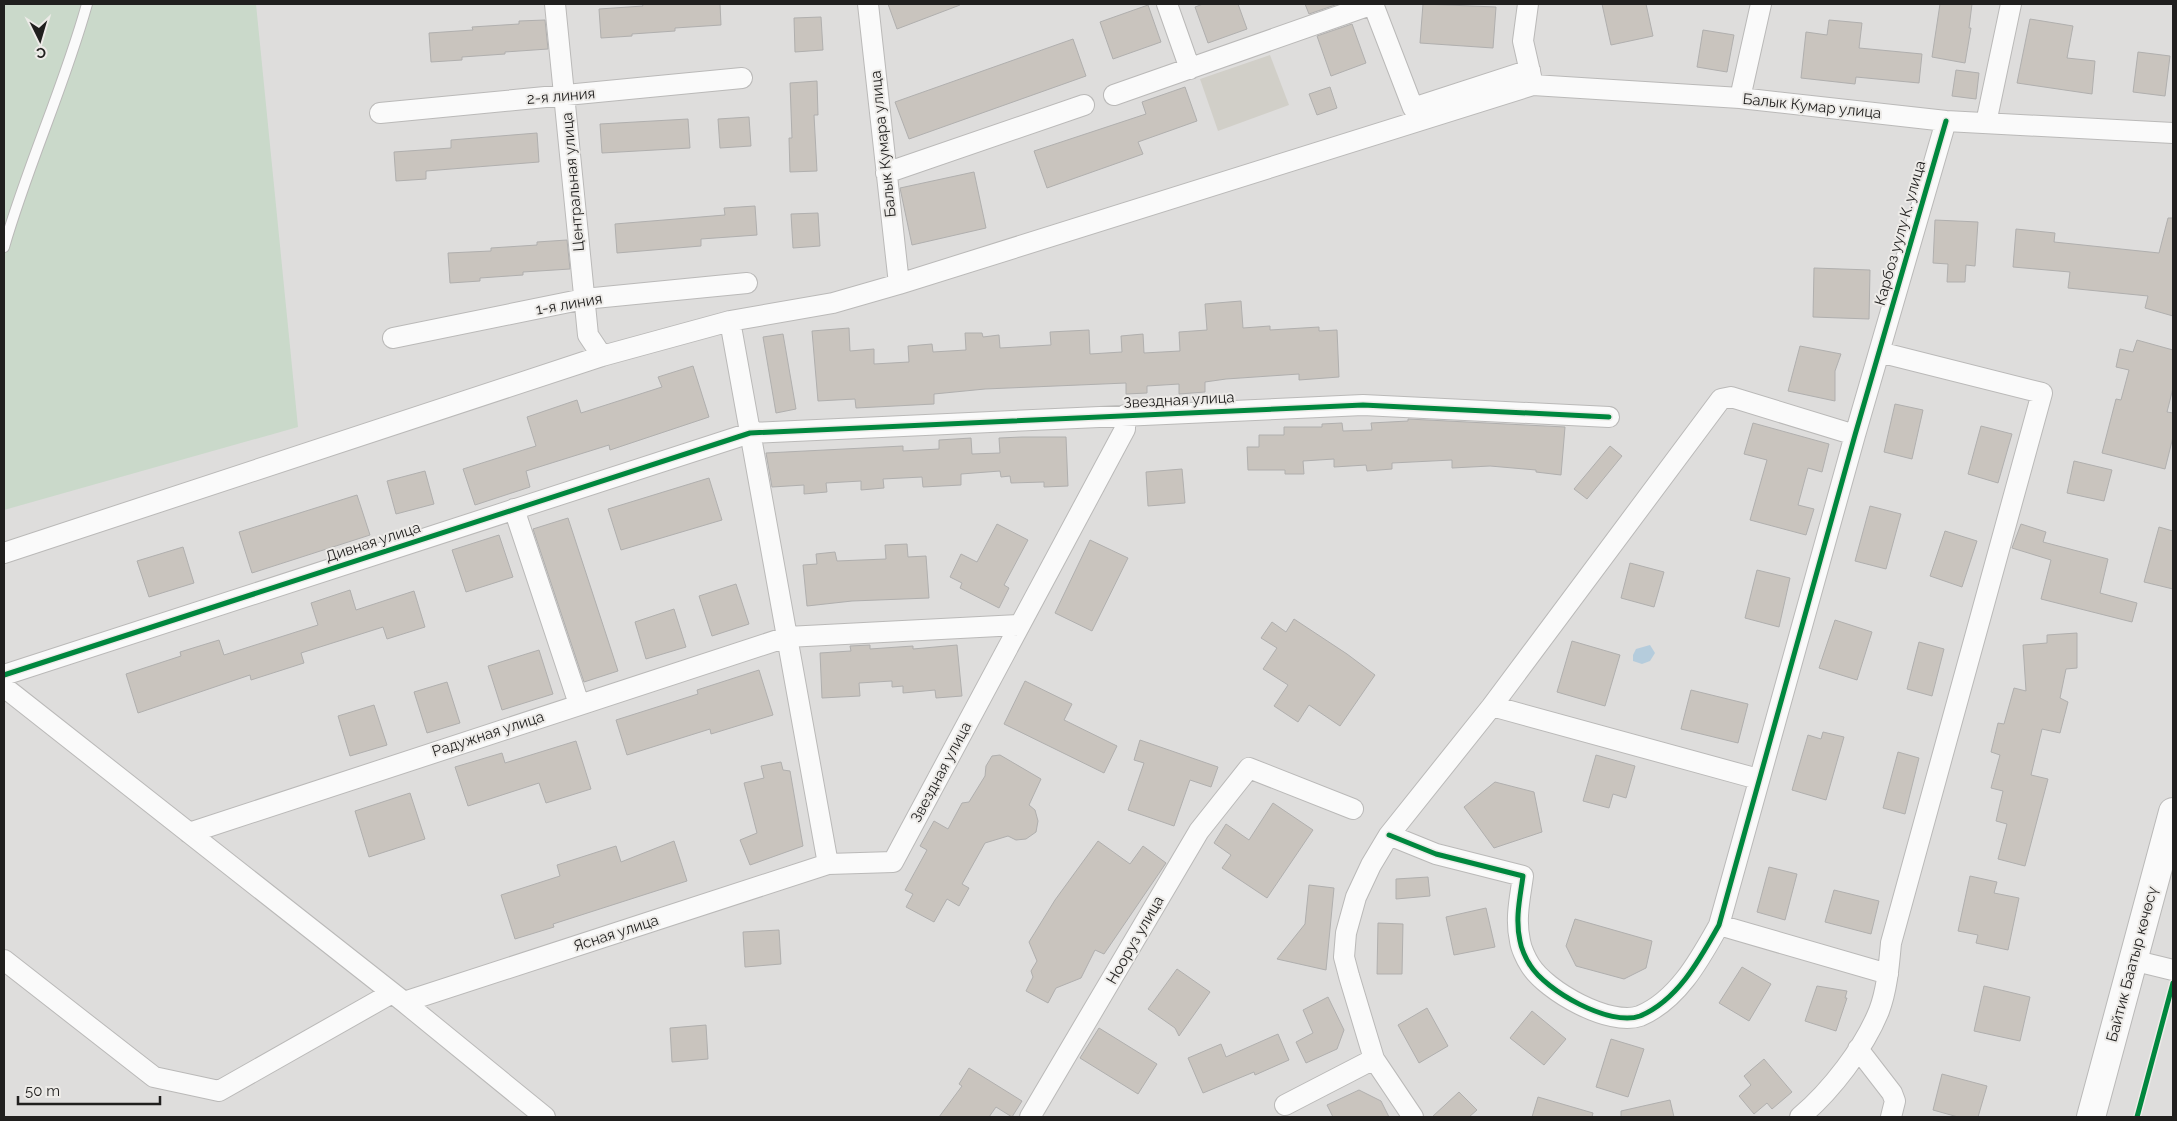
<svg xmlns="http://www.w3.org/2000/svg" width="2177" height="1121" font-family="Raleway,sans-serif">
  <rect width="100%" height="100%" fill="#dedddc"/>
  <path fill="#d1cfc8" d="M1270,55L1289,105L1218,131L1200,79Z"/>
  <path fill="#cad9ca" d="M4,4H256L298,427L4,510Z"/>
  <path fill="#b5ccdc" d="M1650,645L1655,653L1650,661L1642,664L1633,661V655L1636,649Z"/>
  <path fill="#c9c4be" stroke="#b0afae" d="M642,4H720L721,25L675,28V31L632,34V36L601,38L599,9L643,6Z
    M888,4H960V5L897,29Z
    M1203,4H1238L1247,29L1208,43L1195,7Z
    M1305,4H1338L1309,14Z
    M1423,4L1496,7L1493,48L1420,43Z
    M1602,4H1646L1653,36L1611,45Z
    M1940,4H1972L1969,28H1971L1965,63L1932,57Z
    M1148,5L1161,42L1113,59L1100,22Z
    M821,17L823,50L795,52L794,18Z
    M2030,19L2073,26L2067,58L2095,61L2092,94L2017,83Z
    M545,20L548,49L505,52V54L462,57V60L431,62L429,33L473,30L472,27L519,24V21Z
    M1829,20L1862,23L1859,48L1922,54L1919,83L1856,77L1855,84L1801,78L1806,32L1827,35Z
    M1352,24L1366,63L1331,76L1317,36Z
    M1703,30L1734,35L1727,72L1697,67Z
    M1073,39L1086,76L909,139L895,102Z
    M2138,52L2170,56L2165,96L2133,92Z
    M1956,70L1979,73L1976,99L1952,96Z
    M817,81L818,115H814L817,171L790,172L789,138H792L790,83Z
    M1185,87L1197,121L1138,142L1143,154L1047,188L1034,151L1146,114L1142,102Z
    M1330,87L1337,108L1317,115L1309,94Z
    M749,117L751,146L720,148L718,119Z
    M688,119L690,148L602,153L600,124Z
    M537,133L539,162L426,171V179L396,181L394,152L451,148V140Z
    M974,172L986,228L912,245L900,188Z
    M755,206L757,235L701,239V246L617,253L615,224L725,215L724,208Z
    M818,213L820,246L793,248L791,214Z
    M2168,218H2173V316L2145,308L2148,296L2068,288L2070,272L2013,267L2016,229L2055,233L2054,242L2159,253Z
    M1935,220L1978,222L1975,266L1966,265L1965,282H1947L1948,264L1933,263Z
    M567,240L570,269L523,272V275L480,278V281L450,283L448,253L491,251V248L537,245V242Z
    M1814,268L1870,270L1869,319L1813,317Z
    M1241,301L1243,328L1270,326V330L1319,327V331L1337,330L1339,377L1299,380V374L1226,379L1205,382V392L1179,394V384L1147,386V393L1126,394V383L985,389L934,394V404L856,408L855,399L818,401L812,331L849,328L850,351L874,349V364L909,362L908,346L932,344L933,352L966,350L965,333H982L983,337L999,335L1000,348L1051,345L1050,332L1089,330L1090,354L1122,352L1121,336L1143,334L1144,353L1180,351L1179,332L1207,330L1205,304Z
    M783,334L796,409L776,413L763,337Z
    M2137,340L2173,350V388L2167,412L2173,413V437L2165,469L2102,453L2116,399L2121,400L2129,370L2116,367L2120,349L2133,352Z
    M1800,346L1841,354L1835,371V401L1788,391Z
    M693,366L709,417L610,450L609,445L526,471L530,487L475,505L463,469L536,446L527,417L577,400L581,413L662,387L658,377Z
    M1895,404L1923,410L1912,459L1884,452Z
    M1408,419L1565,427L1561,475L1536,472V470L1490,466L1452,468V460L1392,463V469L1367,471L1366,465L1334,467V459L1303,461L1304,474H1285V470H1248L1247,447H1259V435H1284V427H1322V424L1342,423L1343,431L1372,430L1371,423L1408,421Z
    M1753,423L1829,444L1822,472L1808,468L1798,505L1814,509L1806,535L1750,520L1767,460L1744,454Z
    M1981,426L2012,434L1998,483L1968,474Z
    M1022,437H1066L1068,486L1044,487V482L1011,483L1010,476L1001,477L1000,471L961,474V485L923,487L922,477L883,479L884,488L861,490V481L826,483L827,492L804,494V485L772,487L766,453L903,446V451L939,449V440L971,438L972,454L1000,453L999,438Z
    M1610,446L1622,456L1587,499L1574,489Z
    M2074,461L2112,470L2104,501L2067,493Z
    M1182,469L1185,503L1148,506L1146,472Z
    M425,471L434,504L396,514L387,481Z
    M709,478L722,520L621,550L608,509Z
    M357,495L370,535L252,573L239,532Z
    M1870,506L1901,514L1886,569L1855,561Z
    M568,518L618,671L584,682L533,529Z
    M997,524L1028,540L1004,585L1009,588L999,608L960,588L962,583L950,577L961,554L977,562Z
    M2021,524L2046,532L2043,542L2108,559L2100,593L2137,603L2132,622L2041,599L2051,560L2012,548Z
    M2159,527L2173,531V589L2144,582Z
    M1945,531L1977,541L1962,587L1930,576Z
    M499,535L513,577L466,592L452,550Z
    M1090,540L1128,558L1092,631L1055,613Z
    M907,544L908,557L926,556L929,598L852,601L807,606L803,565L817,564L816,554L835,552L837,561L886,559L885,545Z
    M183,547L194,583L149,597L137,561Z
    M1630,563L1664,572L1654,607L1621,598Z
    M1757,570L1790,578L1779,627L1745,618Z
    M736,584L749,624L712,636L699,596Z
    M350,590L356,610L414,591L425,627L387,639L383,627L301,653L304,663L251,680L250,675L138,713L126,674L181,656L180,652L219,640L224,655L318,625L311,603Z
    M674,609L686,647L646,659L635,622Z
    M1294,619L1347,654L1375,675L1340,726L1309,705L1298,722L1274,706L1288,685L1263,669L1277,648L1261,638L1272,622L1286,632Z
    M1835,620L1872,632L1857,680L1819,668Z
    M2077,633V668L2066,669L2060,698L2068,702L2060,733L2042,729L2031,775L2048,779L2025,866L1998,859L2007,824L1996,821L2003,791L1991,788L2000,755L1991,752L1998,723L2004,724L2014,688L2026,691L2023,645L2047,643V635Z
    M1572,641L1620,655L1605,706L1557,692Z
    M1919,642L1944,649L1932,696L1907,689Z
    M870,645V649L913,646V649L957,645L962,696L936,698L935,690L903,693V686L892,687V681L859,683L860,696L822,698L820,653L851,651L850,646Z
    M539,650L553,694L502,710L488,666Z
    M759,670L773,715L711,734L710,729L627,755L616,720L698,694L697,690Z
    M1025,681L1072,704L1064,720L1117,746L1104,773L1004,724Z
    M447,682L460,723L427,733L414,692Z
    M1691,690L1748,704L1738,743L1681,729Z
    M374,705L387,745L350,756L338,716Z
    M1823,732L1844,737L1826,800L1792,790L1808,735L1821,739Z
    M1140,740L1218,767L1211,787L1190,780L1174,826L1128,810L1144,763L1134,760Z
    M576,741L591,789L546,803L539,783L468,806L455,767L502,753L505,763Z
    M1898,752L1919,758L1905,814L1883,808Z
    M1000,755L1041,779L1029,805L1035,810L1038,821L1036,832L1026,839L1016,840L1008,836L985,843L962,884L969,888L959,906L947,899L934,922L906,907L913,894L905,890L927,850L920,846L934,821L948,829L962,803L969,802L985,776L986,766L992,756Z
    M1596,755L1635,766L1626,798L1613,794L1609,808L1583,801Z
    M781,762L783,770L790,771L803,846L750,865L740,840L757,833L744,783L764,778L761,766Z
    M1495,782L1534,792L1542,832L1494,848L1464,807Z
    M410,793L425,839L369,857L355,811Z
    M1273,803L1313,830L1267,898L1222,868L1231,855L1214,843L1226,824L1249,840Z
    M674,841L687,881L553,924L554,927L515,939L501,895L560,876L557,865L616,846L621,862Z
    M1098,841L1130,864L1143,846L1166,863L1104,954L1095,950L1081,978L1056,988L1048,1003L1026,991L1033,977L1031,971L1037,961L1029,942L1055,900Z
    M1769,867L1797,874L1785,920L1757,912Z
    M1970,876L1997,882L1994,893L2019,898L2008,950L1976,943L1978,935L1958,931Z
    M1428,877L1430,896L1396,899V879Z
    M1309,885L1334,888L1326,970L1277,959L1305,924Z
    M1834,890L1879,901L1871,934L1825,922Z
    M1486,908L1495,947L1454,955L1446,917Z
    M1575,919L1652,941L1646,968L1624,979L1576,966L1566,946Z
    M1378,923L1403,924L1402,974H1377Z
    M779,930L781,964L745,967L743,932Z
    M1742,967L1771,984L1749,1021L1719,1003Z
    M1177,969L1210,992L1179,1036L1175,1028L1148,1009Z
    M1817,986L1847,991L1845,998H1847L1836,1031L1805,1021Z
    M1984,986L2030,997L2020,1041L1974,1031Z
    M1328,997L1344,1030L1337,1049L1306,1063L1296,1042L1313,1033L1303,1010Z
    M1427,1008L1448,1046L1419,1063L1398,1025Z
    M1532,1011L1566,1039L1544,1065L1510,1038Z
    M706,1025L708,1059L672,1062L670,1028Z
    M1099,1028L1157,1064L1138,1094L1080,1058Z
    M1278,1034L1289,1060L1255,1075L1254,1072L1203,1093L1188,1058L1221,1044L1226,1057Z
    M1611,1039L1644,1049L1628,1097L1596,1087Z
    M1764,1059L1792,1092L1772,1109L1767,1103L1754,1114L1739,1096L1751,1085L1744,1076Z
    M969,1068L1022,1101L1012,1117L996,1107L989,1117H939L962,1086L959,1084Z
    M1942,1074L1987,1086L1978,1117H1958L1933,1110Z
    M1359,1090L1381,1101L1389,1117H1333L1327,1105Z
    M1459,1092L1477,1110L1469,1117H1432Z
    M1538,1097L1593,1113L1592,1117H1532Z
    M1670,1100L1674,1117H1621V1111Z"/>
  <g fill="none" stroke-linecap="round" stroke-linejoin="round">
    <defs>
      <path id="service" d="M4,247C28,164 64,87 87,4"/>
      <path id="minor" d="M555,4L588,335L602,356
        M868,4L899,284
        M1167,4L1190,69
        M1373,4L1413,108L1530,70
        M1528,4L1523,41L1533,85L1740,98L1946,121L2173,133
        M1114,95L1373,4
        M1740,98L1761,4
        M380,113L742,78
        M1986,123L2011,4
        M886,173L1084,105
        M730,321L828,864
        M393,338L584,299L747,283
        M514,509L579,704
        M4,553L602,356L730,321L833,303L899,284L1533,85
        M4,675L750,433L1363,405L1609,417
        M4,687L404,1002L545,1117
        M1492,706L1758,779
        M189,833L787,637L1019,625
        M1389,835L1436,854L1523,876C1520,898 1515,919 1520,941C1521,948 1526,959 1530,965C1546,991 1610,1027 1640,1016C1678,1000 1700,959 1719,925L1855,435L1946,121
        M1719,925L1888,974
        M4,960L154,1077L219,1091L392,993
        M2132,960L2173,970
        M404,1002L828,864L893,862L1125,429V415
        M1858,1049L1892,1093L1895,1101L1891,1117
        M1285,1105L1374,1059
        M1030,1117L1199,831L1249,768L1353,809
        M1413,1117L1374,1059L1349,976L1344,957L1346,933L1356,897L1371,865L1389,835L1492,706L1721,399L1731,397L1855,435
        M1800,1117C1831,1091 1864,1048 1879,1011C1887,990 1889,965 1891,943L2042,393L1879,352"/>
      <path id="secondary" d="M2091,1117L2173,812"/>
    </defs>
    <use href="#service" stroke="#bab9b8" stroke-width="12"/>
    <use href="#minor" stroke="#bab9b8" stroke-width="22"/>
    <use href="#secondary" stroke="#bab9b8" stroke-width="30"/>
    <use href="#service" stroke="#fafafa" stroke-width="10"/>
    <use href="#minor" stroke="#fafafa" stroke-width="20"/>
    <use href="#secondary" stroke="#fafafa" stroke-width="28"/>
    <defs>
      <path id="cycleway" d="M4,675L750,433L1363,405L1609,417
        M1389,835L1436,854L1523,876C1520,898 1515,919 1520,941C1521,948 1526,959 1530,965C1546,991 1610,1027 1640,1016C1678,1000 1700,959 1719,925L1855,435L1946,121
        M2137,1117L2173,983"/>
    </defs>
    <use href="#cycleway" stroke="#edebe8" stroke-width="8"/>
    <use href="#cycleway" stroke="#00873e" stroke-width="5"/>
  </g>
  <g text-anchor="middle" dominant-baseline="central" stroke-width="4" stroke-linejoin="round" paint-order="stroke">
    <g font-size="15" fill="#201f1e" stroke="#edebe8">
      <text transform="translate(561 96) rotate(-5)">2-я линия</text>
      <text transform="translate(1812 106) rotate(6)">Балык Кумар улица</text>
      <text transform="translate(883 144) rotate(-96)">Балык Кумара улица</text>
      <text transform="translate(573 182) rotate(-95)">Центральная улица</text>
      <text transform="translate(1900 233) rotate(-74)">Карбоз уулу К. улица</text>
      <text transform="translate(569 304) rotate(-10)">1-я линия</text>
      <text transform="translate(1179 400) rotate(-3)">Звездная улица</text>
      <text transform="translate(373 542) rotate(-18)">Дивная улица</text>
      <text transform="translate(488 734) rotate(-18)">Радужная улица</text>
      <text transform="translate(941 772) rotate(-62)">Звездная улица</text>
      <text transform="translate(616 933) rotate(-18)">Ясная улица</text>
      <text transform="translate(1135 940) rotate(-60)">Нооруз улица</text>
      <text transform="translate(2132 964) rotate(-75)">Байтик Баатыр көчөсү</text>
    </g>
  </g>
  <rect width="2177" height="1121" fill="none" stroke="#201f1e" stroke-width="10"/>
  <g transform="translate(40 40) rotate(175)" stroke="#edebe8" stroke-width="4" paint-order="stroke">
  <path d="M0-4L9 19L0 12L-9 19Z" fill="#201f1e"/>
  <text y="-8" font-size="14" font-weight="bold" text-anchor="middle" fill="#201f1e">С</text>
  </g>
  <path d="M18 1096v8h142v-8" fill="none" stroke="#201f1e" stroke-width="2.5"/>
  <text x="25" y="1096" font-size="15" fill="#201f1e" stroke="#edebe8" stroke-width="4" paint-order="stroke">50 m</text>
</svg>
